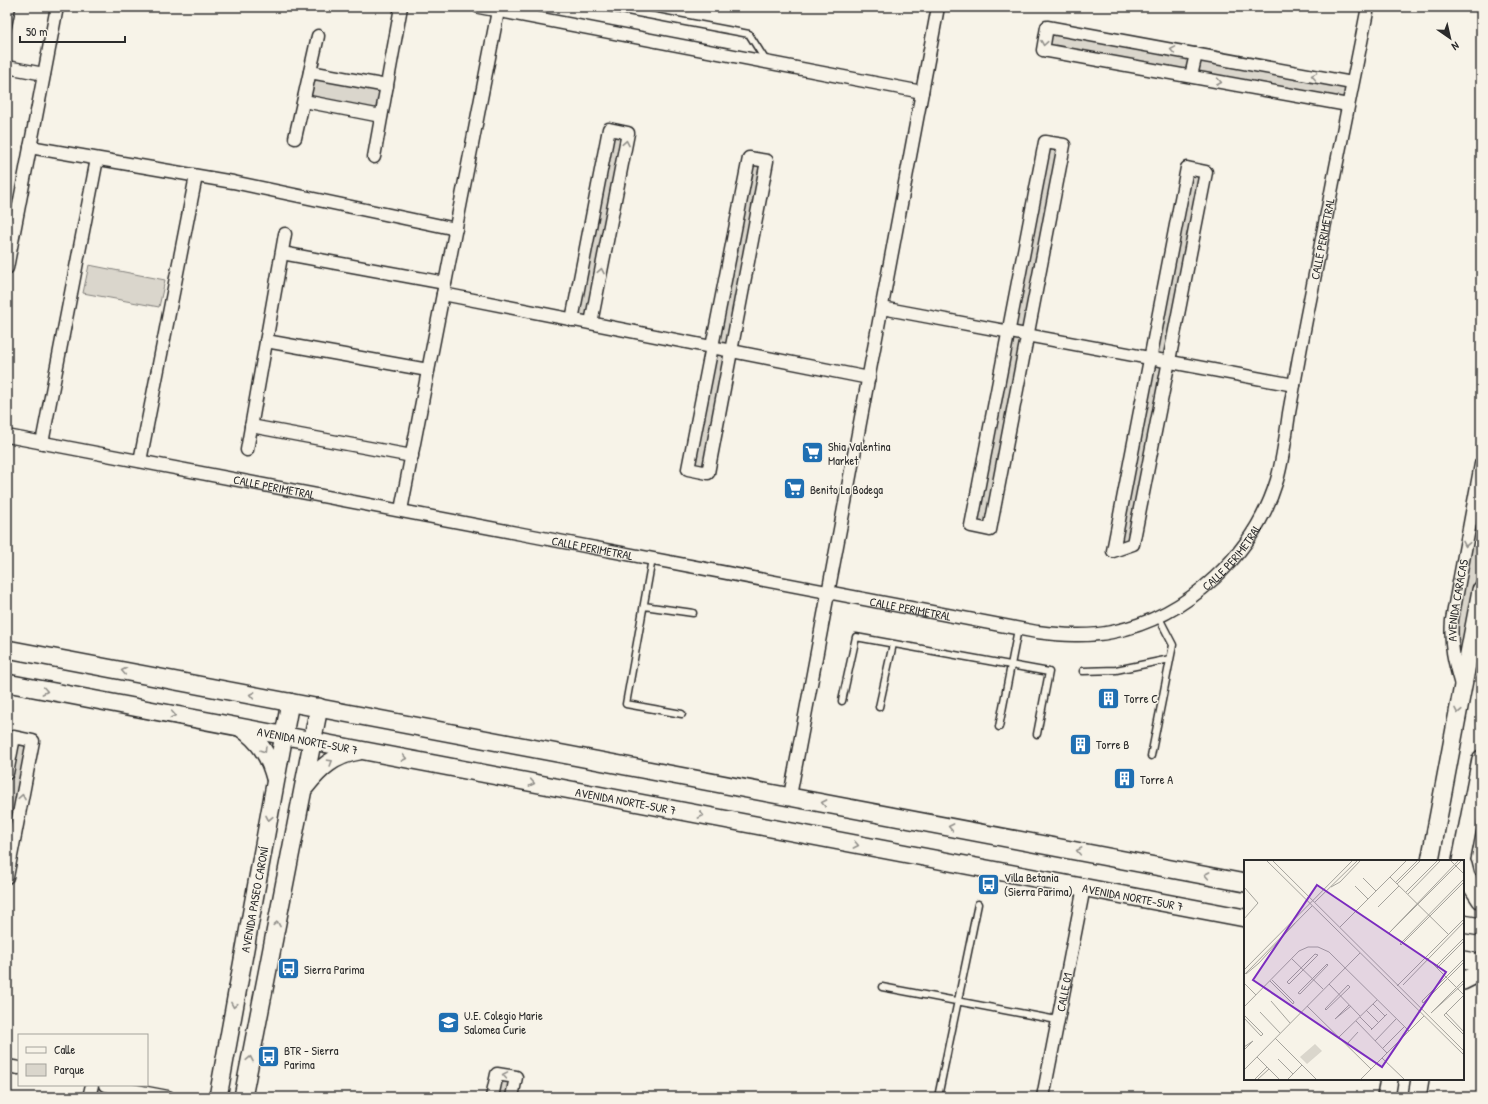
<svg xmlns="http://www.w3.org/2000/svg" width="1488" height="1104" font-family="'Patrick Hand',sans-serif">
  <rect width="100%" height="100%" fill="#f7f3e8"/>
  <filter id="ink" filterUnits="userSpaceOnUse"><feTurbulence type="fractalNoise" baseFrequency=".025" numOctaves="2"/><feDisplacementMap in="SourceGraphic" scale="8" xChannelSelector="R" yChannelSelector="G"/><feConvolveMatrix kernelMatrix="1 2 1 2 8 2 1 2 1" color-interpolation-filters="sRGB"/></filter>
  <g filter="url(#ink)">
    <path fill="#dad6cc" stroke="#82807c" d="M1047,27L1352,83L1348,105L1043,50Z
      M310,72L387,86L381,116L304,101Z
      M609,129L628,133L591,323L572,320Z
      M1045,142L1064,145L990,530L971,526Z
      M749,158L767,161L708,473L688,469Z
      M1187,168L1206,172L1133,544L1113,551Z
      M89,265L165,280L159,307L83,293Z
      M1481,464V590L1462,689L1452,620Z
      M14,737L33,741L7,877V773Z
      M497,1074L516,1077L512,1097H492Z
      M92,1085L112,1086L110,1097H89Z"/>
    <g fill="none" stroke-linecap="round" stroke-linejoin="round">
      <defs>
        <path id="lane" d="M606,7L749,34L766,61
          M7,31L12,7
          M652,559L626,704L682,714
          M644,606L693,613
          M1083,671L1116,670L1170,659
          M842,701L856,637L1049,672L1037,734
          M879,707L893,644
          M999,727L1018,629
          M1151,756L1173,645L1158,616
          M882,987L1057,1020
          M938,1097L978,904"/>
        <g id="street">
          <path d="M479,7L922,92"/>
          <path d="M7,67L44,74"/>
          <path d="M310,72L387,86"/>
          <path d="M1191,76L1196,54"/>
          <path d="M304,101L381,116"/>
          <path d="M1348,105L1043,50L1047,27L1352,83"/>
          <path d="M295,138L318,36"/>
          <path d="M1045,142L1064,145L990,530L971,526Z"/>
          <path d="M30,147L233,182L456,229"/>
          <path d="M374,157L401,7"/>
          <path d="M749,158L767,161L708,473L688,469Z"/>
          <path d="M1187,168L1206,172L1133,544L1113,551Z"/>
          <path d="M282,253L445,283"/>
          <path d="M7,268L57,7"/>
          <path d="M443,294L869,378"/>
          <path d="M882,308L1294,385"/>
          <path d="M572,320L609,129L628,133L591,323"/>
          <path d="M266,341L428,370"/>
          <path d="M251,426L412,456"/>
          <path id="s1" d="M7,436C351,500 693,568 1037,632C1062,635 1087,637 1112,632C1188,617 1255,553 1277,480C1283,459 1286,435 1289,413C1296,375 1302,338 1310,300C1329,202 1348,105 1368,7"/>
          <path d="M42,443L97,159"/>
          <path d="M247,450L285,234"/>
          <path d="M140,461L196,176"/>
          <path d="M401,510L498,11"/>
          <path id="s2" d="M1461,685C1454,661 1450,645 1452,620L1481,464"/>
          <path d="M7,773L14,737L33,741L7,877"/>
          <path d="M790,796L938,7"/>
          <path d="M7,1066L19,1068"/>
          <path d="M105,1085L168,1097"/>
          <path d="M89,1097L92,1085"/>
          <path d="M492,1097L497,1074L516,1077L512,1097"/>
          <path id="s3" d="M1043,1097L1084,887"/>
        </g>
        <g id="secondary">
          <path d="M7,649L1245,883"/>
          <path id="s4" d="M7,683L1245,918"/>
          <path d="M241,728C260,741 269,756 275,778"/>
          <path d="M305,787C320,768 334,755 359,751"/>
          <path d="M1430,861L1481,590"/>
          <path d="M1461,861L1481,759"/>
          <path d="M1463,865L1466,877L1481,900"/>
          <path d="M1463,924L1481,927"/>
          <path d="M1463,960L1481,963"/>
          <path d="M1463,981L1481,972"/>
          <path id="s5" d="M218,1097L290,702"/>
          <path d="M243,1097L319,707"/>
          <path d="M1386,1097L1389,1079"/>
          <path d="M1417,1097L1420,1079"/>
        </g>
      </defs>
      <use href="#lane" stroke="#2b2b2b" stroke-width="9"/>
      <use href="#street" stroke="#2b2b2b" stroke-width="15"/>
      <use href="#secondary" stroke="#2b2b2b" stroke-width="20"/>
      <use href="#lane" stroke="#f7f3e8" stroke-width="6"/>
      <use href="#street" stroke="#f7f3e8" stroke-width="12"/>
      <use href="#secondary" stroke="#f7f3e8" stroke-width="17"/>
    </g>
    <defs><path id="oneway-chevron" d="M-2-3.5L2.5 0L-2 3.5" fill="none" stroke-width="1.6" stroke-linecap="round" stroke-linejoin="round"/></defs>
    <g stroke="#918f8a">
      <use href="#oneway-chevron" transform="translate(1044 43) rotate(99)"/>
      <use href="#oneway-chevron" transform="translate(1173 50) rotate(-170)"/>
      <use href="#oneway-chevron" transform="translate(1314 76) rotate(-170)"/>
      <use href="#oneway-chevron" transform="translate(1219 82) rotate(10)"/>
      <use href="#oneway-chevron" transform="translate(626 143) rotate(-79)"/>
      <use href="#oneway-chevron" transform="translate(601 271) rotate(-79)"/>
      <use href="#oneway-chevron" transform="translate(1466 544) rotate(101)"/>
      <use href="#oneway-chevron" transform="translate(124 671) rotate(-169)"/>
      <use href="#oneway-chevron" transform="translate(45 691) rotate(11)"/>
      <use href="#oneway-chevron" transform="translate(252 695) rotate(-169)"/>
      <use href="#oneway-chevron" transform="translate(1458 711) rotate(101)"/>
      <use href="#oneway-chevron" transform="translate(173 715) rotate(11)"/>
      <use href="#oneway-chevron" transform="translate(264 750) rotate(57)"/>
      <use href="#oneway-chevron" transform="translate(404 758) rotate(11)"/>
      <use href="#oneway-chevron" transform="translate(330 762) rotate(-32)"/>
      <use href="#oneway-chevron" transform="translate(532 783) rotate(11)"/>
      <use href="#oneway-chevron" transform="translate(22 797) rotate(-79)"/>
      <use href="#oneway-chevron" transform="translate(824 803) rotate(-169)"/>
      <use href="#oneway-chevron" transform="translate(701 815) rotate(11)"/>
      <use href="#oneway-chevron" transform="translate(269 818) rotate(101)"/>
      <use href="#oneway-chevron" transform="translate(951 827) rotate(-169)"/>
      <use href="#oneway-chevron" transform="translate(856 845) rotate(11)"/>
      <use href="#oneway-chevron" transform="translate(1079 851) rotate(-169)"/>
      <use href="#oneway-chevron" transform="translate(1207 875) rotate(-169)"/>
      <use href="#oneway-chevron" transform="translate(277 924) rotate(-79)"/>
      <use href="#oneway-chevron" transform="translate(234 1005) rotate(100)"/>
      <use href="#oneway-chevron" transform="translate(250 1059) rotate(-79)"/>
      <use href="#oneway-chevron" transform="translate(505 1075) rotate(-170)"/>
    </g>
  </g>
  <defs>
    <symbol id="supermarket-square" viewBox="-11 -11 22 22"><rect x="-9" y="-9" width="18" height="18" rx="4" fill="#1f6fb2" stroke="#f7f3e8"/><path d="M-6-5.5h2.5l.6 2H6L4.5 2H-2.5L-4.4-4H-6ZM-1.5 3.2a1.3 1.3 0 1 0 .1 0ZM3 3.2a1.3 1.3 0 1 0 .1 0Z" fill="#fff"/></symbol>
    <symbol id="building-square" viewBox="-11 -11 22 22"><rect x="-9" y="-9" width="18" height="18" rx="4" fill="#1f6fb2" stroke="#f7f3e8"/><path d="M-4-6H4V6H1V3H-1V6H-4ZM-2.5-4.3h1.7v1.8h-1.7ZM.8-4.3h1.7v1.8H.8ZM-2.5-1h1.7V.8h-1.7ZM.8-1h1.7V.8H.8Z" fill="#fff"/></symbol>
    <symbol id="bus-square" viewBox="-11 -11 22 22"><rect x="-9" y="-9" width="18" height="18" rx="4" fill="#1f6fb2" stroke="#f7f3e8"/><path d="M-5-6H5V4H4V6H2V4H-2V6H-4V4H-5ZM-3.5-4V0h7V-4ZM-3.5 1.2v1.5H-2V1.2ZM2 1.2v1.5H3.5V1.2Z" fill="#fff"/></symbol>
    <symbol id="school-square" viewBox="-11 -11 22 22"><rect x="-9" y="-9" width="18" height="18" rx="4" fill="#1f6fb2" stroke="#f7f3e8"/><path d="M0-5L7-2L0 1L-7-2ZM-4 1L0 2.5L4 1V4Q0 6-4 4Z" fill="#fff"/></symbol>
  </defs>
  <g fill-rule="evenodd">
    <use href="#supermarket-square" x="800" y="440" width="25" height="25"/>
    <use href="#supermarket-square" x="782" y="476" width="25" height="25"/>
    <use href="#building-square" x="1096" y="686" width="25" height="25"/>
    <use href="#building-square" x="1068" y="732" width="25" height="25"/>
    <use href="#building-square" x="1112" y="766" width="25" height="25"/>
    <use href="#bus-square" x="976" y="872" width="25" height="25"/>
    <use href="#bus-square" x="276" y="956" width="25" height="25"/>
    <use href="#school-square" x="436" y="1010" width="25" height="25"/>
    <use href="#bus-square" x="256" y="1044" width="25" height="25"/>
  </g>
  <g text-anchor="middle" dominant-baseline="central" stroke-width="3" stroke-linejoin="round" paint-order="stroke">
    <g font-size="12" fill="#2b2b2b" stroke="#f7f3e8">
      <text stroke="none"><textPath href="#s1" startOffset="1604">CALLE PERIMETRAL</textPath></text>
      <text stroke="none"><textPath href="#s1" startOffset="272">CALLE PERIMETRAL</textPath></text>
      <text stroke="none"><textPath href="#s1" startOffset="596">CALLE PERIMETRAL</textPath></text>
      <text stroke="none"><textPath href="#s1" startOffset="1268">CALLE PERIMETRAL</textPath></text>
      <text stroke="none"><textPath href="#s2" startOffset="86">AVENIDA CARACAS</textPath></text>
      <text stroke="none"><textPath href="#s1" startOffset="920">CALLE PERIMETRAL</textPath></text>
      <text stroke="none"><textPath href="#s4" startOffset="306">AVENIDA NORTE-SUR 7</textPath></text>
      <text stroke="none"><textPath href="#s4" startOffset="630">AVENIDA NORTE-SUR 7</textPath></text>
      <text stroke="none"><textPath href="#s4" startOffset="1146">AVENIDA NORTE-SUR 7</textPath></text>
      <text stroke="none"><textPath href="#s5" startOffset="201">AVENIDA PASEO CARONÍ</textPath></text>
      <text stroke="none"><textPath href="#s3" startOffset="107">CALLE 01</textPath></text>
    </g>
    <g font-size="12" fill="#2b2b2b" stroke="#f7f3e8" text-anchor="start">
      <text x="828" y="446">Shia Valentina<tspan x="828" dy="14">Market</tspan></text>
      <text x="810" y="489">Benito La Bodega</text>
      <text x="1124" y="698">Torre C</text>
      <text x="1096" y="744">Torre B</text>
      <text x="1140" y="779">Torre A</text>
      <text x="1004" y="877">Villa Betania<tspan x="1004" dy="14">(Sierra Parima)</tspan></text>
      <text x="304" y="969">Sierra Parima</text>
      <text x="464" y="1015">U.E. Colegio Marie<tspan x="464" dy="14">Salomea Curie</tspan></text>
      <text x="284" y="1050">BTR - Sierra<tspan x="284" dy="14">Parima</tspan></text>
    </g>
  </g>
  <g transform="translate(1244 860)">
    <rect width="220" height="220" fill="#f7f3e8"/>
    <path d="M71,184L78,191L63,204L56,197Z" fill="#dad6cc"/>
    <path fill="none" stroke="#a5a39c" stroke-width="1" d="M23,1L220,195M29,1L220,191M207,1L220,14M214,1L145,73L217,1M146,17L205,75M119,18L132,31M220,19L156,84L157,85L220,22M152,22L173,1M153,24L176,1M111,26L124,39M0,27L14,43L0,59M87,27L96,22L116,1M162,32L193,1M164,34L196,1M71,42L113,1M134,47L155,26M96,67L162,1M71,94L74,95L45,124L43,122ZM183,98L220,135M48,99L79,129M220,99L178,141L179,143L220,102M83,104L84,105L56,134L54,133ZM191,107L220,78M193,108L220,81M0,110L108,1M2,114L15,103L51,63M0,115L68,46M220,120L187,153L220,123M26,121L49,144L50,142L28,120M0,123L12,135M85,124L116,156M104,125L106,127L82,150L81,149ZM159,125L220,62M153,126L220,59M220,135L200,155L220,175M27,141L46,163M129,144L141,156M105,145L91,159L107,146M63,146L127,209M0,147L55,91L64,87H74L85,92L165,171M122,150L134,162M16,152L36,173M202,153L220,172M0,155L19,174L17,176L0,158M116,157L128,169M112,161L143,193M127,170L143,154M95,177L133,140M31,178L72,219M131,181L152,159M103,184L114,172M0,187L9,181L0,190M139,188L160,167M13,197L35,219M138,198L160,219M34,199L49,214M0,210L116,93M11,219L23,207M14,219L25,209M44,219L58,205M117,219L180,156"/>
    <path fill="#7b2cbf" fill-opacity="0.15" stroke="#7b2cbf" stroke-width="2" d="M73,25L202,112L138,207L9,120Z"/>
    <rect width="220" height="220" fill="none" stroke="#2b2b2b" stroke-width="2"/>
  </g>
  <rect width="1488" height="1104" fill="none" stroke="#f7f3e8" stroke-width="24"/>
  <rect x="12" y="12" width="1464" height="1080" fill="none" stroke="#2b2b2b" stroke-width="1.5" filter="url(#ink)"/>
  <rect x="18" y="1034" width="130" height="52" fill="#f7f3e8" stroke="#a5a39c"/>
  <rect x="26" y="1047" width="20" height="6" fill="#f7f3e8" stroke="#a5a39c"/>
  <text x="54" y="1054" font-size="12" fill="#2b2b2b">Calle</text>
  <rect x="26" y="1064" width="20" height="12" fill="#dad6cc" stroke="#a5a39c"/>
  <text x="54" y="1074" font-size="12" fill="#2b2b2b">Parque</text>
  <g transform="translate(1450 38) rotate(146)" stroke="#f7f3e8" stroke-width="3" paint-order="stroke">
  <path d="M0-3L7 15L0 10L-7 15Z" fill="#2b2b2b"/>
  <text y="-6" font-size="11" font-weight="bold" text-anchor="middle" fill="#2b2b2b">N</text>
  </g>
  <path d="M20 36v6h105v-6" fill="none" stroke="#2b2b2b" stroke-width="2"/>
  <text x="26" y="36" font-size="12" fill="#2b2b2b" stroke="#f7f3e8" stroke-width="3" paint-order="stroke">50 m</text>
</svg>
